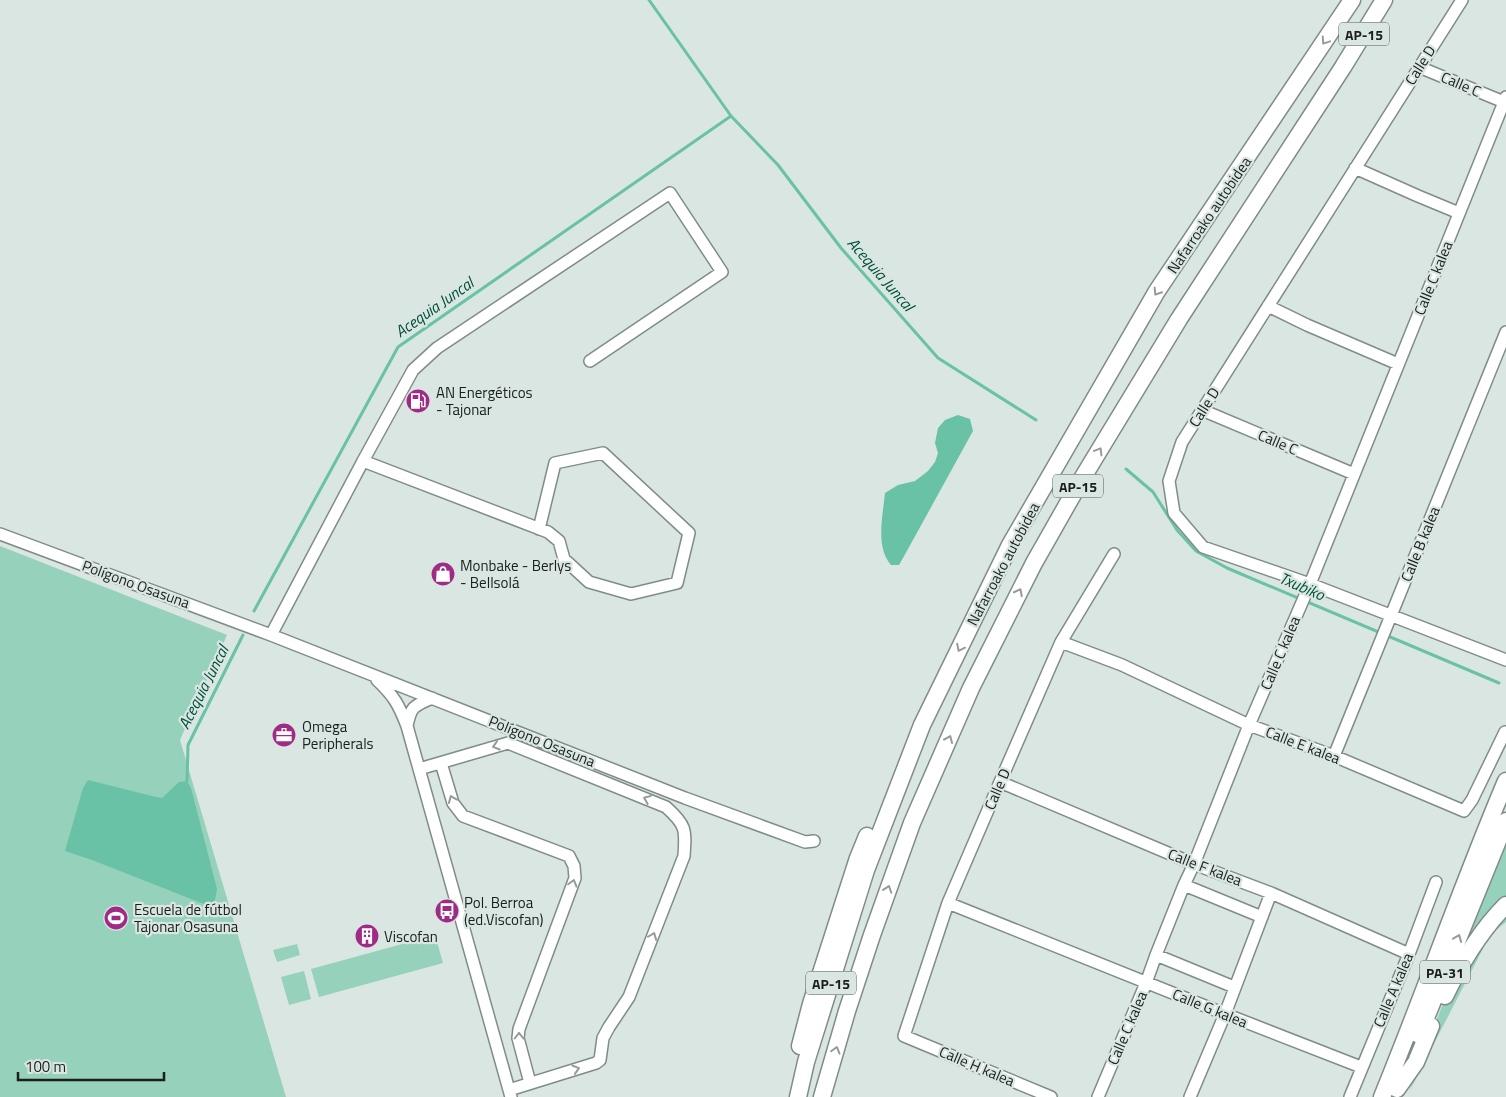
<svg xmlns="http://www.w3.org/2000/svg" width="1506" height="1097" font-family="'Titillium Web',sans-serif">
  <rect width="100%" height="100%" fill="#d9e6e1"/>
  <path fill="#96d1bc" d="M0,546L227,635L180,740L286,1097H0Z
    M1506,840V922L1490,935L1409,1092Z
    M435,935L443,963L319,997L311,969Z
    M297,944L300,955L277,962L273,950Z
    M304,971L311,999L289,1005L281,977Z"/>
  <path fill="#69c2a5" d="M958,415L970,419L973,431L908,549L899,565H891C875,547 883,515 885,493L898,485L915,481L928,471L935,462L938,453L935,443L938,428L945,420Z
    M88,780L156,797L162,798L179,782L187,781L191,788L217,889L215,900L209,906L92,860L65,851L83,788Z"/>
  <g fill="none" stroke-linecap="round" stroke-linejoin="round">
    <path stroke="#69c2a5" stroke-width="3" d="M649,0L731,116L778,165L841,248L938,358L1036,420
      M1126,469L1153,492L1177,530L1196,551L1227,568L1499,683
      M254,611L398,347L731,116
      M187,781L188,745L243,635"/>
    <defs>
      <path id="minor" d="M1462,0L1182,442L1169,481L1174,513L1203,547L1310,584L1506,660
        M1419,67L1504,102
        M1355,168L1418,196L1459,213
        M1268,306L1307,325L1398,364
        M1202,410L1354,474
        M539,529L555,463L603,453L689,533L677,583L631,594L589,582L564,559L559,541L548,532L363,461L413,370L437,348L670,193L722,272L590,361
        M0,534L271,635L685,798L805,842L814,841
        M271,635L363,461
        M1061,642L1122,665L1249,725L1334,756L1464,811L1472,800L1505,732
        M377,680C394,696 399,705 407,726L511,1097
        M407,726C411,706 414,706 432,698
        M1334,756L1506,332
        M441,763L453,803L463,816L569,856L574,866L575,878L519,1029L518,1038L530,1083
        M419,769L508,743L666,807C686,825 686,829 684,856L629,997L609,1027L603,1038L600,1060L596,1063L509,1090
        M1000,782L1194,864L1271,893L1409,954
        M1184,885L1262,917
        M948,903L1225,1014L1361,1067
        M1156,955L1234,987
        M1051,1097L904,1036L948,903L1000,782L1061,642L1114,554
        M1098,1097L1146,983L1156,955L1184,885L1194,864L1249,725L1310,584L1506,97
        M1190,1097L1225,1014L1271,893
        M1350,1097L1409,954L1436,882"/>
      <path id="highway" d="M1445,996C1461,963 1480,931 1506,905
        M1419,1035L1506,821
        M800,1046L811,1004L858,858L867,836
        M1397,1089L1416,1062L1431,1026
        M798,1097L806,1062L866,870L922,725L1010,545L1157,291L1352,0
        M822,1097L847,1011L872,935L912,823L971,688L1034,563L1080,482L1179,319L1343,67L1384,0
        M1382,1097C1425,992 1462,885 1506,781"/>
    </defs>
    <use href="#minor" stroke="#808c87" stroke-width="14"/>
    <use href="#highway" stroke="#808c87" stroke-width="19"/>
    <use href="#minor" stroke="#fff" stroke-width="11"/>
    <use href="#highway" stroke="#fff" stroke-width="16"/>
  </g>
  <defs><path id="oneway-chevron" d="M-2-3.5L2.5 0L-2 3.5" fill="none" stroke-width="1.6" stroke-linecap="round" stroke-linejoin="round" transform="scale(1.25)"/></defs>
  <g stroke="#989a99">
    <use href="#oneway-chevron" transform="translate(1325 41) rotate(124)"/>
    <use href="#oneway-chevron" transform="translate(1157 292) rotate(122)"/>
    <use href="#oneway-chevron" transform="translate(1099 451) rotate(-59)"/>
    <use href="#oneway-chevron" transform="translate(1019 592) rotate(-63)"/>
    <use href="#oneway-chevron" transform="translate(960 648) rotate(116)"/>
    <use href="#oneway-chevron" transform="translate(949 739) rotate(-67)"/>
    <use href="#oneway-chevron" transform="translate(496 746) rotate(163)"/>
    <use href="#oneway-chevron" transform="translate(452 799) rotate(-113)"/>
    <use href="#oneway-chevron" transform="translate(647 799) rotate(-158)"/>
    <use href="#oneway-chevron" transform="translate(573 883) rotate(-74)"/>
    <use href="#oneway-chevron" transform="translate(888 889) rotate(-71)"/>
    <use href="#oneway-chevron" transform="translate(653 936) rotate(-69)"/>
    <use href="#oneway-chevron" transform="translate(1458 938) rotate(-68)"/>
    <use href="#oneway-chevron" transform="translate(519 1036) rotate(-90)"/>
    <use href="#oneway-chevron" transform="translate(836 1050) rotate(-74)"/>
    <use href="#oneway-chevron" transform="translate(576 1069) rotate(-17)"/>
  </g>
  <defs>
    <symbol id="fuel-disc" viewBox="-11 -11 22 22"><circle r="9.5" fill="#a02b86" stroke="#d9e6e1"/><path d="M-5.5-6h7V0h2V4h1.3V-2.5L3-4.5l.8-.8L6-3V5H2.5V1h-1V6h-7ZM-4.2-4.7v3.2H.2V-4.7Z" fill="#fff"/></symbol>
    <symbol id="shop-disc" viewBox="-11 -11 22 22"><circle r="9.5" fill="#a02b86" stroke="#d9e6e1"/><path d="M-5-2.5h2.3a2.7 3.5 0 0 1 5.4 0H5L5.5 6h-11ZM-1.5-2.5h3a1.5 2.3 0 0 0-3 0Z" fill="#fff"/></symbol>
    <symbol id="office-disc" viewBox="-11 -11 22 22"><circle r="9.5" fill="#a02b86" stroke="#d9e6e1"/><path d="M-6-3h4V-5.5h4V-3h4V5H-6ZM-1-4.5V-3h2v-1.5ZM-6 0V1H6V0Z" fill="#fff"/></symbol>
    <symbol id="bus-disc" viewBox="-11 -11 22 22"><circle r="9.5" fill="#a02b86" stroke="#d9e6e1"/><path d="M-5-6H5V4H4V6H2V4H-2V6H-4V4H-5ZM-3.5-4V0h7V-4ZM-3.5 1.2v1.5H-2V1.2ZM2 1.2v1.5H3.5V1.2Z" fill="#fff"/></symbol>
    <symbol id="stadium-disc" viewBox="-11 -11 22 22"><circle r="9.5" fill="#a02b86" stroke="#d9e6e1"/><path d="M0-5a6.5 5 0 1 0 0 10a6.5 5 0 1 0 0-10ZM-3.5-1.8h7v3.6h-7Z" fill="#fff"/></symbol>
    <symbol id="building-disc" viewBox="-11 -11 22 22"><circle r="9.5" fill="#a02b86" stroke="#d9e6e1"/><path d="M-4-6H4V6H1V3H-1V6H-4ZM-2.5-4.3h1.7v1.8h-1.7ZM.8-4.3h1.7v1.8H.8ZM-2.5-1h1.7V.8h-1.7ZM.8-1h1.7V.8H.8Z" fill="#fff"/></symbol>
  </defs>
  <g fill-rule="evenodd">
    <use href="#fuel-disc" x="404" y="387" width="28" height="28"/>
    <use href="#shop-disc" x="429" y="560" width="28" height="28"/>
    <use href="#office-disc" x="270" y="721" width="28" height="28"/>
    <use href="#bus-disc" x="433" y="897" width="28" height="28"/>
    <use href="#stadium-disc" x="102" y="904" width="28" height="28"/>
    <use href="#building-disc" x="353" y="922" width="28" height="28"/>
  </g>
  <g text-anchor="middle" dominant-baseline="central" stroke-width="4.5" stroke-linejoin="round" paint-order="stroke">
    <g fill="#d9e6e1" stroke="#535a58" stroke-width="1">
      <rect x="1339" y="22.5" width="50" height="23" rx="4"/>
      <rect x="1053" y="474.5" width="50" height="23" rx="4"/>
      <rect x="1420" y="960.5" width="50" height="23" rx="4"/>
      <rect x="806" y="971.5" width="50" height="23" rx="4"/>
    </g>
    <g font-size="14" font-weight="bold" fill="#1a1e1d">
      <text x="1364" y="34">AP-15</text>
      <text x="1078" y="486">AP-15</text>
      <text x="1445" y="972">PA-31</text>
      <text x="831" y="983">AP-15</text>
    </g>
    <g font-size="15" fill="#1a1e1d" stroke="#d9e6e1">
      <text transform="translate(1420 65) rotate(-58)">Calle D</text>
      <text transform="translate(1461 84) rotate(23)">Calle C</text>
      <text transform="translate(1209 215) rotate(-56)">Nafarroako autobidea</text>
      <text transform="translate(1433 278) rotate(-68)">Calle C kalea</text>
      <text transform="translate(1204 407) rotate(-58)">Calle D</text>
      <text transform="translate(1278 442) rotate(23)">Calle C</text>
      <text transform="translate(1420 544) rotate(-68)">Calle B kalea</text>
      <text transform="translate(1003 564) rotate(-62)">Nafarroako autobidea</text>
      <text transform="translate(136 584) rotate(20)">Polígono Osasuna</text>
      <text transform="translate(1280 653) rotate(-67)">Calle C kalea</text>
      <text transform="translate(542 741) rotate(22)">Polígono Osasuna</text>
      <text transform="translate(1303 745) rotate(21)">Calle E kalea</text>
      <text transform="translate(997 789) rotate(-67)">Calle D</text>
      <text transform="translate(1205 867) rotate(21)">Calle F kalea</text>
      <text transform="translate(1393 990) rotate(-67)">Calle A kalea</text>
      <text transform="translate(1210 1008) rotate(22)">Calle G kalea</text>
      <text transform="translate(1127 1028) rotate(-67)">Calle C kalea</text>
      <text transform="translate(977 1066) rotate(23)">Calle H kalea</text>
    </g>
    <g font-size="15" fill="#1a1e1d" stroke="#d9e6e1" text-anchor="start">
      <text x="436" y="392">AN Energéticos<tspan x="436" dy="17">- Tajonar</tspan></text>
      <text x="460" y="565">Monbake - Berlys<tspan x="460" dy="17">- Bellsolá</tspan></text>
      <text x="302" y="726">Omega<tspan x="302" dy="17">Peripherals</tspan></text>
      <text x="464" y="902">Pol. Berroa<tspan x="464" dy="17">(ed.Viscofan)</tspan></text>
      <text x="134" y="909">Escuela de fútbol<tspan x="134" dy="17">Tajonar Osasuna</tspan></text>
      <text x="384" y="936">Viscofan</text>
    </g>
    <g font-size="16" font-style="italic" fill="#004f3c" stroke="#d9e6e1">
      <text transform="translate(881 274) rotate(49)">Acequia Juncal</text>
      <text transform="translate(434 307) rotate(-35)">Acequia Juncal</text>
      <text transform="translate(1302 586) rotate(23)">Txubiko</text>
      <text transform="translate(203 687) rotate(-63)">Acequia Juncal</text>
    </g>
  </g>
  <path d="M18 1072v8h146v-8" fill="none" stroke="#1a1e1d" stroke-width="2.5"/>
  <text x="25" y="1072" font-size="15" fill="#1a1e1d" stroke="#d9e6e1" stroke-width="4" paint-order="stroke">100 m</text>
</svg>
